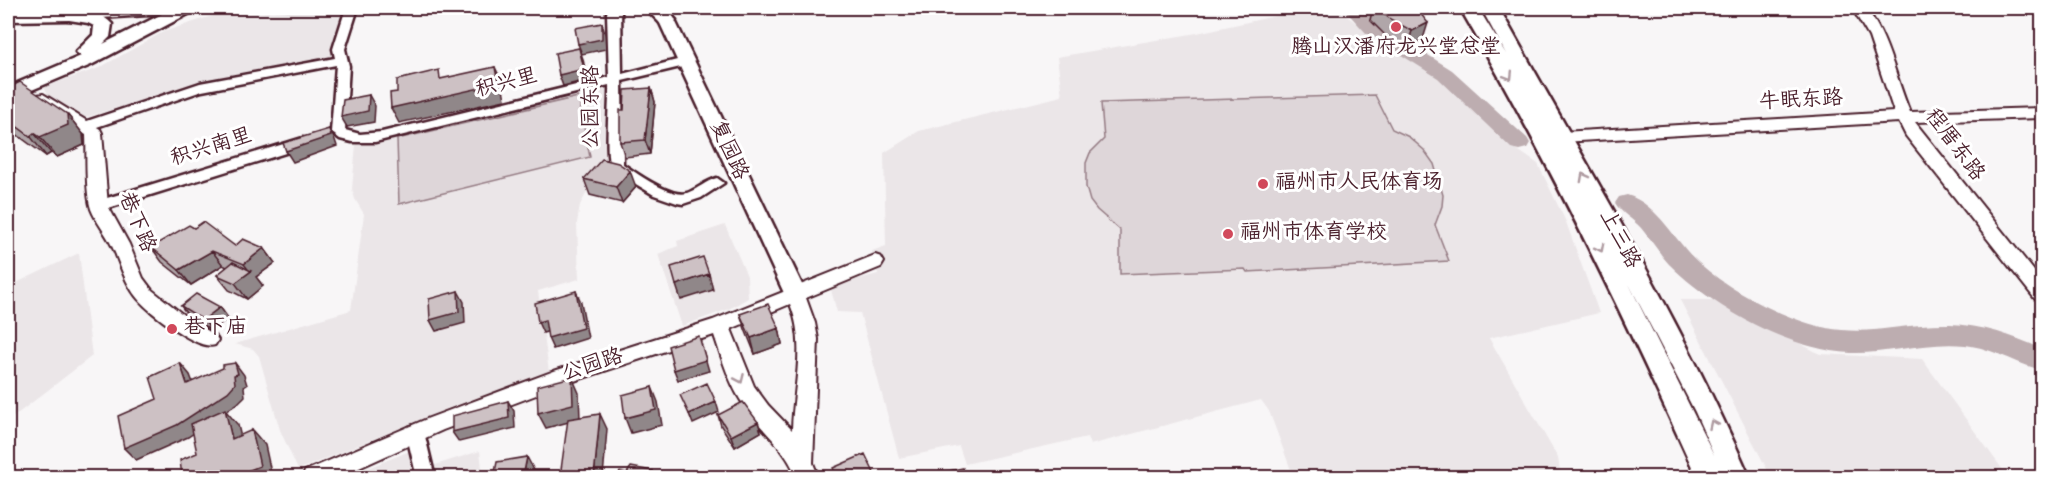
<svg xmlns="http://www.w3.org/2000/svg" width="2050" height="485" font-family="'Gochi Hand','LXGW WenKai TC',sans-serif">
  <rect width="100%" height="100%" fill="#f8f6f7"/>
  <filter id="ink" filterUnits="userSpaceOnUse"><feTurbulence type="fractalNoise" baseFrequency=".0167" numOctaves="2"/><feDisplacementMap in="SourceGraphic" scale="12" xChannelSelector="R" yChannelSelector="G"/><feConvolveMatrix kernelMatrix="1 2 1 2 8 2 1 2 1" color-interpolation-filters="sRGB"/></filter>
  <g filter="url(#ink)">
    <path fill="#ebe6e8" d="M347,8L337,56L228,75L80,119L49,97L44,87L99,68L163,32L215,15Z
      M1312,8H1336L1382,42L1433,70L1461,94L1503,140L1538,164L1566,222L1599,313L1489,338L1558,458L1561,477L1294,478L1269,411L1261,400L1090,445L1087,437L965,464L959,446L899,458L860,313L837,312L830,286L878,274L872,251L886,246L884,153L919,131L1062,96L1057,57L1197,33Z
      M601,86L611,87L613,128L606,157L580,205L577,223L579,279L538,291L549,372L451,407L298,470L280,430L259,356L253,349L235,344L351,310L364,214L355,199L352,189L356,144Z
      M725,225L747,276L748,298L729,309L682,326L658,254L678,246L677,241Z
      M79,253L92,356L8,421V287Z
      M1680,300H1717L1820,354L1922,359L2008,477H1771Z
      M427,444L432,466L480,451L483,477H369L368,468Z"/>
    <path fill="#ded6d9" stroke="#947a82" stroke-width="1.5" d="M1375,95L1392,129L1409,137L1424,150L1434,164L1443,195L1442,206L1435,225L1449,261L1247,272L1245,269L1120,274V230L1097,210L1090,201L1086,187V163L1090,153L1104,139L1101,103Z
      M578,97L590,157L399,204L397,139Z"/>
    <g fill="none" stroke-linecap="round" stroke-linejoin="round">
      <path fill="#bdadb0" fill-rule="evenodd" d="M1343,8H1362L1391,32L1452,70L1527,138L1530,143L1527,148L1519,150L1511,148L1438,78L1366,33Z
        M1627,195C1658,204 1675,242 1699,263C1726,287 1759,305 1793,318C1856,343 1889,323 1950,324C1982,325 2014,336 2042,349V370C2016,364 1993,348 1965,345C1927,341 1889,354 1851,353C1789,350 1713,308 1669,264C1659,253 1651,240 1641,228C1633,219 1621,213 1615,203L1619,197Z"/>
      <defs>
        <path id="minor" d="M346,8H358L345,49L349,66L345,130L360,134L382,132L609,77L607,13L609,8H621L622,74L685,58L691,62L689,65L622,81L623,164C636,173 671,198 687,193C698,189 706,181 717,178L724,183L701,198L683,204L677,203L654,195L611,169C604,157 610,103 609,85L375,142H352L340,139L331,132L336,65L202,91L91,129L86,130L79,126L81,123L200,83L335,58L333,49Z
          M303,138L310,143L308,146L99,211L92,206L94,202Z
          M415,425L421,427L424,432L435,478H417L406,432L409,427Z"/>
        <path id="tertiary" d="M1852,8H1866C1889,39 1895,76 1910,112L2042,108V118L1915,122L2042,281V301L2035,299L1906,136L1899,122L1562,142L1556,141L1554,137L1556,133L1562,132L1894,112L1869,37Z
          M43,94L100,129L102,133L108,206L129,244L143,278L152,290L190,320L215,335L218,340L215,345C198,351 150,313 138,299C125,284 120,263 112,246C106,233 96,222 91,209C85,189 87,157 86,135L37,103L35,99L37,95Z
          M875,255L881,257L884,262L881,267L806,298L815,323L818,339L813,463L819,478H797C786,448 763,432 745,407C730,386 722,359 714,335L568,383L443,430L337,478H302L305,471L429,418L554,371L713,320ZM790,304C807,345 793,388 792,430L768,405L754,386L731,329Z"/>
        <path id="secondary" d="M174,8H194L192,12L91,65L8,100V87L81,56L76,52L93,35L94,26L88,23L63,19L61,15L63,11C78,8 102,12 112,24L110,37L103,44Z
          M653,8H669L806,293L803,299L795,301L787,299L784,293Z"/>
        <path id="primary" d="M102,8H188L185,12L179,13L69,20L8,21V11Z
          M645,8H664L676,20L673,24H661Z
          M1460,8H1478L1506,54L1481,8H1499C1585,163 1679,315 1750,478H1697C1625,318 1548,159 1460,8ZM1629,284L1695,412L1714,455Z"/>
      </defs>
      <use href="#minor" stroke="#4a1f2b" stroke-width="5"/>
      <use href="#tertiary" stroke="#4a1f2b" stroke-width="4"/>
      <use href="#secondary" stroke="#4a1f2b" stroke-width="5"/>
      <use href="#primary" stroke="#4a1f2b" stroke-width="5"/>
      <use href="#minor" fill="#fff" fill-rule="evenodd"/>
      <use href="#tertiary" fill="#fff" fill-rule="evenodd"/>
      <use href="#secondary" fill="#fff" fill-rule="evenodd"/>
      <use href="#primary" fill="#fff" fill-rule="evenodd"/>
    </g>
    <path fill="#b0a6a9" stroke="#4a1f2b" stroke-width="1.5" d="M1373,8H1416L1423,39L1407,47L1385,35L1370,20Z
      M8,88L67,114L83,134L84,145L57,157L51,153L46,156L8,128Z
      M651,88L655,102L650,154L625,157L620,142L624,110Z
      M584,179L636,187L622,203L590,195Z
      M194,228L235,246L264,248L275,263L256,277L263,286L247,299L229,290L217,275L227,267L223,265L191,285L162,262L151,247Z
      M181,306L220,307L228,318L212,330L189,317Z
      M740,314L779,328L782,344L755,354L745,329Z
      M2043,405V432L2036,423Z
      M718,415L758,422L761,432L735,447L721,426Z"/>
    <path fill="#908789" stroke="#4a1f2b" stroke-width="1.5" d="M602,23L605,34L606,49L582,54L578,44Z
      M1428,23L1423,39L1407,47L1412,31Z
      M579,48L583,59L587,80L563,86L559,75Z
      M495,67L502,82L505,100L399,123L391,108Z
      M651,88L655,102L650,154L645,140Z
      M369,95L375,106L374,122L347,127L341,117Z
      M67,114L83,134L84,145L57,157L40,137Z
      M329,129L335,140L337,146L293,162L286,151Z
      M34,133L51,153L46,156L30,136Z
      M630,171L636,187L622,203L616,187Z
      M264,248L275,263L256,277L263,286L247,299L235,283L250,272L244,264Z
      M212,251L223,265L191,285L179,270Z
      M709,274L713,290L681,300L676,285Z
      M458,291L464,302L465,323L436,331L430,320Z
      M576,291L581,302L588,338L553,349L548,338Z
      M220,307L228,318L212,330L203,320Z
      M545,320L550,331L543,333L538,322Z
      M779,328L782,344L755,354L751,338Z
      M702,347L709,371L678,380L674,370Z
      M180,363L190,375L198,396L187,384Z
      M235,363L244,375L247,385L244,387L245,396L237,404L226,411L238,425L245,454L232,439L225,412L188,437L136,460L124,448L234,375Z
      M572,377L579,393L580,419L546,428L538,413Z
      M652,387L658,402L662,425L631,433L625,418Z
      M508,401L514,411L515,428L459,442L452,432Z
      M716,402L719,412L693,424L689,414Z
      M600,414L607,429L603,477H594Z
      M758,422L761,432L735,447L731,436Z
      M252,430L265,445L272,477H232Z
      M527,457L535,472L534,477H523Z
      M653,471L656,477H650Z"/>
    <path fill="#cdc1c4" stroke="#4a1f2b" stroke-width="1.5" d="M1377,8H1416L1428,23L1412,31L1390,19Z
      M602,23V39L578,44L575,28Z
      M579,48L584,69L559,75L555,53Z
      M495,67L498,84L391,108L390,93L397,92V80L439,70L440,79Z
      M20,82L67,114L68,125L40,137L34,133L30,136L8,120V88Z
      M651,88L645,140L620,142V110H624L625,90Z
      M369,95L368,111L341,117L343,100Z
      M329,129L331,136L286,151L283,143Z
      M602,159L618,163L630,171L616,187L584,179Z
      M203,222L235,246L243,239L264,248L244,264L212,251L179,270L151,247L189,225L194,228Z
      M703,257L709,274L676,285L671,267Z
      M233,262L251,271L235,283L217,275Z
      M458,291L459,312L430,320L429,299Z
      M576,291L583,328L548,338L545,320L538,322L535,303Z
      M196,294L220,307L203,320L181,306Z
      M768,304L779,328L751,338L740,314Z
      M699,336L706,360L674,370L668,346Z
      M180,363L187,384L223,368V365L235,363L238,374L234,375L235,384L228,392L177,425L124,448L118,416L157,399L150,377Z
      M572,377L573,404L538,413L537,386Z
      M707,383L716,402L689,414L680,395Z
      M652,387L656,410L625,418L622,395Z
      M508,401L509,418L452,432V416Z
      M743,402L758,422L731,436L718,415Z
      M225,409L232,439L252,430L260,466L232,477H182L180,460L197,453L191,424Z
      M600,414L594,477H560L568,419Z
      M865,454L876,477H837L833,468Z
      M527,457L523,477H494L497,462Z
      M631,467L653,471L650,477H617L620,472L627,473Z
      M963,468L966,477H922Z"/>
    <defs><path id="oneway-chevron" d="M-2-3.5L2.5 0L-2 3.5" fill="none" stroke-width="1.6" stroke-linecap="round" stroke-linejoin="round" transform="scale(1.5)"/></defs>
    <g stroke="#ae9aa0">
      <use href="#oneway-chevron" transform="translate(1509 76) rotate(58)"/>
      <use href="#oneway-chevron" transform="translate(1584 177) rotate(-118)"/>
      <use href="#oneway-chevron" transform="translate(1600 248) rotate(63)"/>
      <use href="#oneway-chevron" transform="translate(740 379) rotate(66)"/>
      <use href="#oneway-chevron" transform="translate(1713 424) rotate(-115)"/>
    </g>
  </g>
  <g fill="#d1495b" stroke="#fff" stroke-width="2">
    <circle cx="1396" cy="27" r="6"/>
    <circle cx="1263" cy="184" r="6"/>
    <circle cx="1228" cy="234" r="6"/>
    <circle cx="172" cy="329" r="6"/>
  </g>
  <g text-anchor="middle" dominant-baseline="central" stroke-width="6" stroke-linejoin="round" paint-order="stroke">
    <g font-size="21" fill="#4a1f2b" stroke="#fff" text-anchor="start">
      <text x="1396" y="49" text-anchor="middle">腾山汉潘府龙兴堂总堂</text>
      <text x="1275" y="184">福州市人民体育场</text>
      <text x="1240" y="234">福州市体育学校</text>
      <text x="184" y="329">巷下庙</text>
    </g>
    <g font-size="21" fill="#4a1f2b" stroke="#fff">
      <text transform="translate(507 85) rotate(-14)">积兴里</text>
      <text transform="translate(1801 102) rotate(-3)">牛眠东路</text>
      <text transform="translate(593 107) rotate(-90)">公园东路</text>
      <text transform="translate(1953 146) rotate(53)">程厝东路</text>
      <text transform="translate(212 149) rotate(-17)">积兴南里</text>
      <text transform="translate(727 151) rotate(65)">复园路</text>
      <text transform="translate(135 223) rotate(67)">巷下路</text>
      <text transform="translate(1618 240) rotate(62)">上三路</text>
      <text transform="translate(593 367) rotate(-18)">公园路</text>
    </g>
  </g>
  <rect width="2050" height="485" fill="none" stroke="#fff" stroke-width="30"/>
  <rect x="15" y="15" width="2020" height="455" fill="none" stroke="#4a1f2b" stroke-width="2" filter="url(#ink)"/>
</svg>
